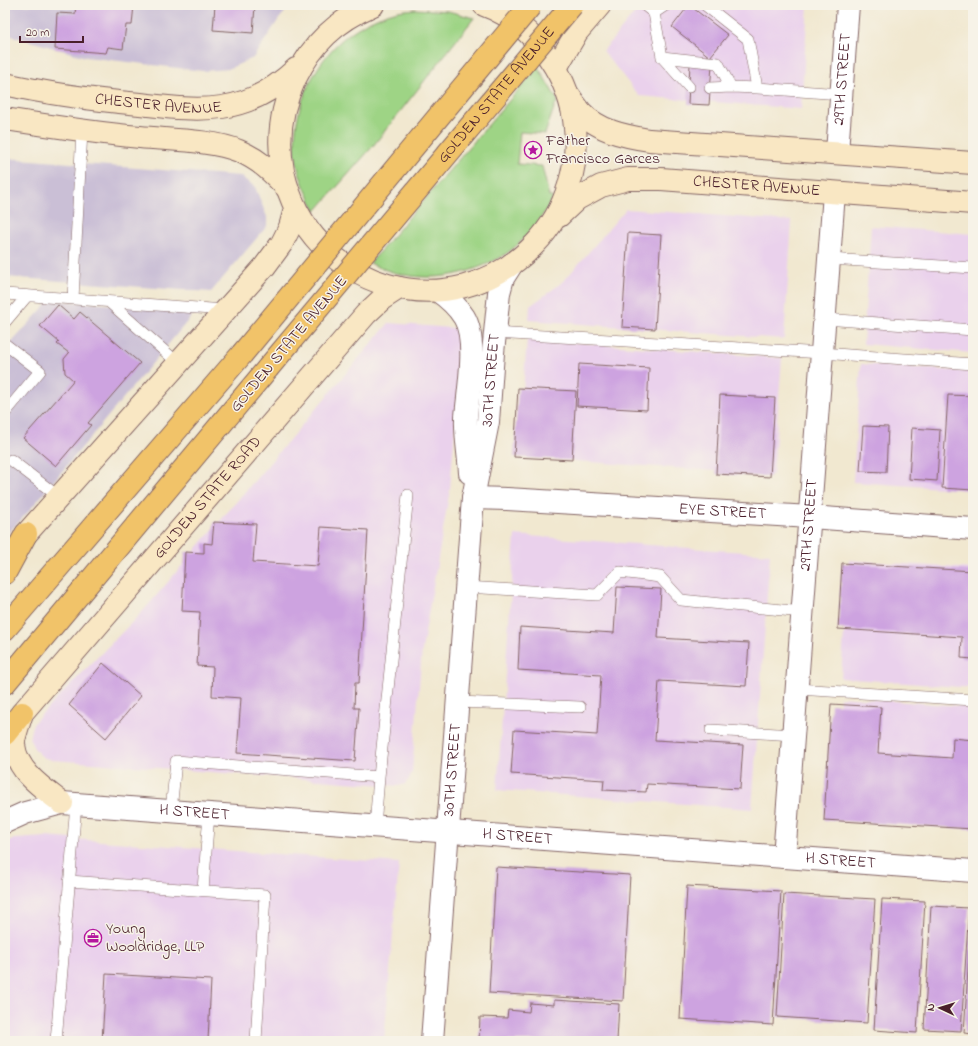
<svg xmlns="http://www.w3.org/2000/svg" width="978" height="1046" font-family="'Indie Flower',sans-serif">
  <rect width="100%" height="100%" fill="#f7f3e8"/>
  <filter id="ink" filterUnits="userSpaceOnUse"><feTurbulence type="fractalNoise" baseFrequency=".025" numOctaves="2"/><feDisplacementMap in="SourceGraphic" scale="8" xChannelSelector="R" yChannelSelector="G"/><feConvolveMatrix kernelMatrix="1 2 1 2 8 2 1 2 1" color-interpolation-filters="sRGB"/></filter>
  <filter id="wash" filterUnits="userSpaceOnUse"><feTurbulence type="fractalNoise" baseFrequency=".012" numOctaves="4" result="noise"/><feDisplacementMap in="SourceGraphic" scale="16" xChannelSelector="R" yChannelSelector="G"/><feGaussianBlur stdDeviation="0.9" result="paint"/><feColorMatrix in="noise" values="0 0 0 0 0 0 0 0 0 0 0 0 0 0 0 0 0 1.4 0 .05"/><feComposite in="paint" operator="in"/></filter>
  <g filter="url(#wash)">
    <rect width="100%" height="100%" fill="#f1e8d0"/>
    <path fill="#ead1ec" d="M641,5H808L801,109L639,96L603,51Z
      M626,209L792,221L784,339L529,320L530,306L563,282Z
      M871,226L973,234V353L863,344Z
      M389,323L463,329L450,489L422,650L412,772L409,779L405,784L398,786L53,760L45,758L39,754L34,748L31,742L30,734L32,726L36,720L145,609Z
      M527,339L782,358L773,475L518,457Z
      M861,364L973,372V490L853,482Z
      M515,535L770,554L752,809L497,790Z
      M849,560L973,569V688L841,678Z
      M840,697L973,707V825L831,815Z
      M46,837L399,863L384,1041H5V841L15,839Z"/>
    <path fill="#cabfd6" d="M5,5H291L279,19L253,58L228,69L203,71L86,57L5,34Z
      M5,158L240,176L255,187L267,217V226L211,292L5,277Z
      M50,300L196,311L28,512L5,536V350Z"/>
    <path fill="#9ed485" stroke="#747a58" d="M415,9L448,11L474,18L373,146L316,211C310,199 303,186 299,172C284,121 313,55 358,28C367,22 380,16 391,13C399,10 408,10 415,9Z
      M538,67L558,101L555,105L545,134L520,132L517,164L542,166L549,196L553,198C541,220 523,244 501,257C460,280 412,285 370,263Z"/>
    <g id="blocks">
      <path fill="#cda3e0" d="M76,5H134L132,25H126L123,49L108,47L106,53L55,49L57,13L75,14Z
        M215,5H255L253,33L213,30Z
        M689,5L728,35L710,57L672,27Z
        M690,64L712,65L709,105L688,104Z
        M628,233L661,235L655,329L622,327Z
        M58,305L74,319L80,312L140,363L88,423L91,425L56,466L23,438L72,382L73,380L65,373L64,359L69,353L57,344L59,342L40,326Z
        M579,364L649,368L647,410L577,406Z
        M518,388L576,391L572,460L514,457Z
        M720,395L775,398L770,477L716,474Z
        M948,395L973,396V490L942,488Z
        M863,426L888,427L886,472L860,471Z
        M912,428L940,430L937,481L909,479Z
        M214,522L256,524L253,562L318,566L321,527L368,530L359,683H355L354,708H359L355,761L237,753L241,698L212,696L213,667L197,666L200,612L182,611L185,552L204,553V543L212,544Z
        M842,563L973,571V659L961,658L962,637L838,629Z
        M617,587L661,589L658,638L749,643L746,686L659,681L655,740L743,745L740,789L647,784L646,792L603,790L604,780L511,774L514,730L597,735L601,675L518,670L520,627L614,633Z
        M103,663L141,696L106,738L69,705Z
        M831,704L881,707L878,753L952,758L953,738L973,740V829L824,820Z
        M496,867L630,875L623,1001L489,993Z
        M687,886L781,891L773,1025L680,1019Z
        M784,894L875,899L867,1023L777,1017Z
        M882,899L925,901L917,1033L874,1030Z
        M931,906L969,908L961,1031L924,1029Z
        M972,906H973V1034L964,1033Z
        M106,974L211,980L208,1041H102Z
        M554,1000L619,1004L617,1041H479L480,1017L507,1018L508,1010L529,1012L530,1003L554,1005Z"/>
    </g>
  </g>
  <g filter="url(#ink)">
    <use href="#blocks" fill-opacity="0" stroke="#846565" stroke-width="1"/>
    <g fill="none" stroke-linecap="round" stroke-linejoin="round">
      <defs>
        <path id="service" d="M644,5L654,13L666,5
          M705,5L748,39L757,88L841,94
          M654,13L662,57L718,63L731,87L757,88
          M662,57L689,87
          M710,88L731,87
          M829,259L973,268
          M5,294L225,310
          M73,299L82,131
          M109,302L178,363
          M825,319L973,330
          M5,322L27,296
          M495,333L822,353L973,364
          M5,344L40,371L5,413
          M11,460L59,497
          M466,587L597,595L620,572L660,577L681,600L803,612
          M797,689L973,700
          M458,702L580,707
          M711,730L794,735
          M379,777L408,495
          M171,811L176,761L379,777L375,826
          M69,881L265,895L256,1041
          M203,890L209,814
          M56,1041L76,804"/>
        <g id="minor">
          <path id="s1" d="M837,152L848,5"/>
          <path id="s2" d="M473,498L507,499L810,517L973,529"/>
          <path id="s3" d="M784,857L834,193"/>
        </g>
        <g id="tertiary">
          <path d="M438,291C448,298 457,306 464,317C478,340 468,390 466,417C465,435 469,455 470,473"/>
          <path id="s4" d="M5,822L25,813L62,803L973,871"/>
          <path id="s5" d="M432,1041L473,498L488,422L493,353L499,293L503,278L512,264"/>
        </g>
        <g id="secondary">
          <path d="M373,5C336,21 312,44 295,79C281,108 277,140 283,171C308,289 451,332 535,244C566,212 581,163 574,119C566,71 531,22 484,5"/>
          <path d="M556,68L577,32L600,5"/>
          <path id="s6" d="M5,84C49,94 95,100 140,104C166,107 195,111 222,107C250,103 276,88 296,69"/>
          <path d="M570,97C573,102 577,107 581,112C599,131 624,136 649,140L973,163"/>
          <path d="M5,119C50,126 95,133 140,137C169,140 214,140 239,151C260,160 272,172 287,188"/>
          <path id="s7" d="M559,216L577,199L601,186L628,179H661L973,203"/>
          <path d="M26,534L265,266L282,243L290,227L295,209"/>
          <path id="s8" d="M62,803C43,788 17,772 14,745C13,738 20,721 22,713L366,314L382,299L399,288"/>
        </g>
        <path id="trunk" d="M5,573L26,534
          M5,629L242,354
          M5,683L268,368
          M5,734L22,713"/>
      </defs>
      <use href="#service" stroke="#846565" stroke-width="12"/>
      <use href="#minor" stroke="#846565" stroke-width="24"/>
      <use href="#tertiary" stroke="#846565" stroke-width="24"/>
      <use href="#secondary" stroke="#846565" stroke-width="24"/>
      <use href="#trunk" stroke="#846565" stroke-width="24"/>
      <use href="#service" stroke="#fff" stroke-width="11"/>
      <use href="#minor" stroke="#fff" stroke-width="22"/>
      <use href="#tertiary" stroke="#fff" stroke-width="22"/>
      <use href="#secondary" stroke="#f9e7c3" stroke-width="22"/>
      <use href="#trunk" stroke="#f1c369" stroke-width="22"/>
      <defs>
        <g id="trunk-bridge">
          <path d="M242,354L531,5"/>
          <path id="s9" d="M268,368L572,5"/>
        </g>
      </defs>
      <use href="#trunk-bridge" stroke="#846565" stroke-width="24" stroke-linecap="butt"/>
      <use href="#trunk-bridge" stroke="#f1c369" stroke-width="22"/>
    </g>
  </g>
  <defs>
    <symbol id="sight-ring" viewBox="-11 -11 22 22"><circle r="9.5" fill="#f7f3e8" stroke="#b5179e" stroke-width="1.5"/><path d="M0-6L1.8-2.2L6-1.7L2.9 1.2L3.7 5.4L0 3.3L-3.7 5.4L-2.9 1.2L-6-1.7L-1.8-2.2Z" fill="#b5179e"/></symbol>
    <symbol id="office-ring" viewBox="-11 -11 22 22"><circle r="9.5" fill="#f7f3e8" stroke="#b5179e" stroke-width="1.5"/><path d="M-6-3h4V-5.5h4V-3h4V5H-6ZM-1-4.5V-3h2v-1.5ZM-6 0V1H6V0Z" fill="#b5179e"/></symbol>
  </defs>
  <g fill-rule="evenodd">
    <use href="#sight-ring" x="523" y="140" width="20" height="20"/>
    <use href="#office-ring" x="83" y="928" width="20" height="20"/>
  </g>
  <g text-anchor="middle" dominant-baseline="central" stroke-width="3" stroke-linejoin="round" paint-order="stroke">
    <g font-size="16" fill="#4a1f2b" stroke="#f7f3e8">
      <text stroke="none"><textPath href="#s1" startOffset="73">29TH STREET</textPath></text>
      <text stroke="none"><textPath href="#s9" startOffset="356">GOLDEN STATE AVENUE</textPath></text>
      <text stroke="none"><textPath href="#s6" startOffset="155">CHESTER AVENUE</textPath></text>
      <text stroke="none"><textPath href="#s7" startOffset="209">CHESTER AVENUE</textPath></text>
      <text transform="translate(289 344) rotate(-50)">GOLDEN STATE AVENUE</text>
      <text stroke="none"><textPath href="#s5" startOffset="664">30TH STREET</textPath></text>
      <text stroke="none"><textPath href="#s8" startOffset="395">GOLDEN STATE ROAD</textPath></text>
      <text stroke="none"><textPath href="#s2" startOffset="250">EYE STREET</textPath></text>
      <text stroke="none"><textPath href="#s3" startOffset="333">29TH STREET</textPath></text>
      <text stroke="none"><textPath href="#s5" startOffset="272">30TH STREET</textPath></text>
      <text stroke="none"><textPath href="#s4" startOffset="193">H STREET</textPath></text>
      <text stroke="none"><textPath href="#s4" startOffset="517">H STREET</textPath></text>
      <text stroke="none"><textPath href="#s4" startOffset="841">H STREET</textPath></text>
    </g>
    <g font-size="16" fill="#4a1f2b" stroke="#f7f3e8" text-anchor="start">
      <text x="546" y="141">Father<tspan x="546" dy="18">Francisco Garces</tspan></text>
      <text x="106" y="929">Young<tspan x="106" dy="18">Wooldridge, LLP</tspan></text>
    </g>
  </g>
  <rect width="978" height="1046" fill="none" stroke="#f7f3e8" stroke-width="20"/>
  <g transform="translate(940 1008) rotate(274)" stroke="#f7f3e8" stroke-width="3" paint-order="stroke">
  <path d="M0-3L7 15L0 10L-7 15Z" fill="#4a1f2b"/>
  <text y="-6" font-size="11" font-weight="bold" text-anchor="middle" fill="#4a1f2b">N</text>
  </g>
  <path d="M20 36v6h63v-6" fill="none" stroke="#4a1f2b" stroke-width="2"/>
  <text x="26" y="36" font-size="12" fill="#4a1f2b" stroke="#f7f3e8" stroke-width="3" paint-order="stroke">20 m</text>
</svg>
